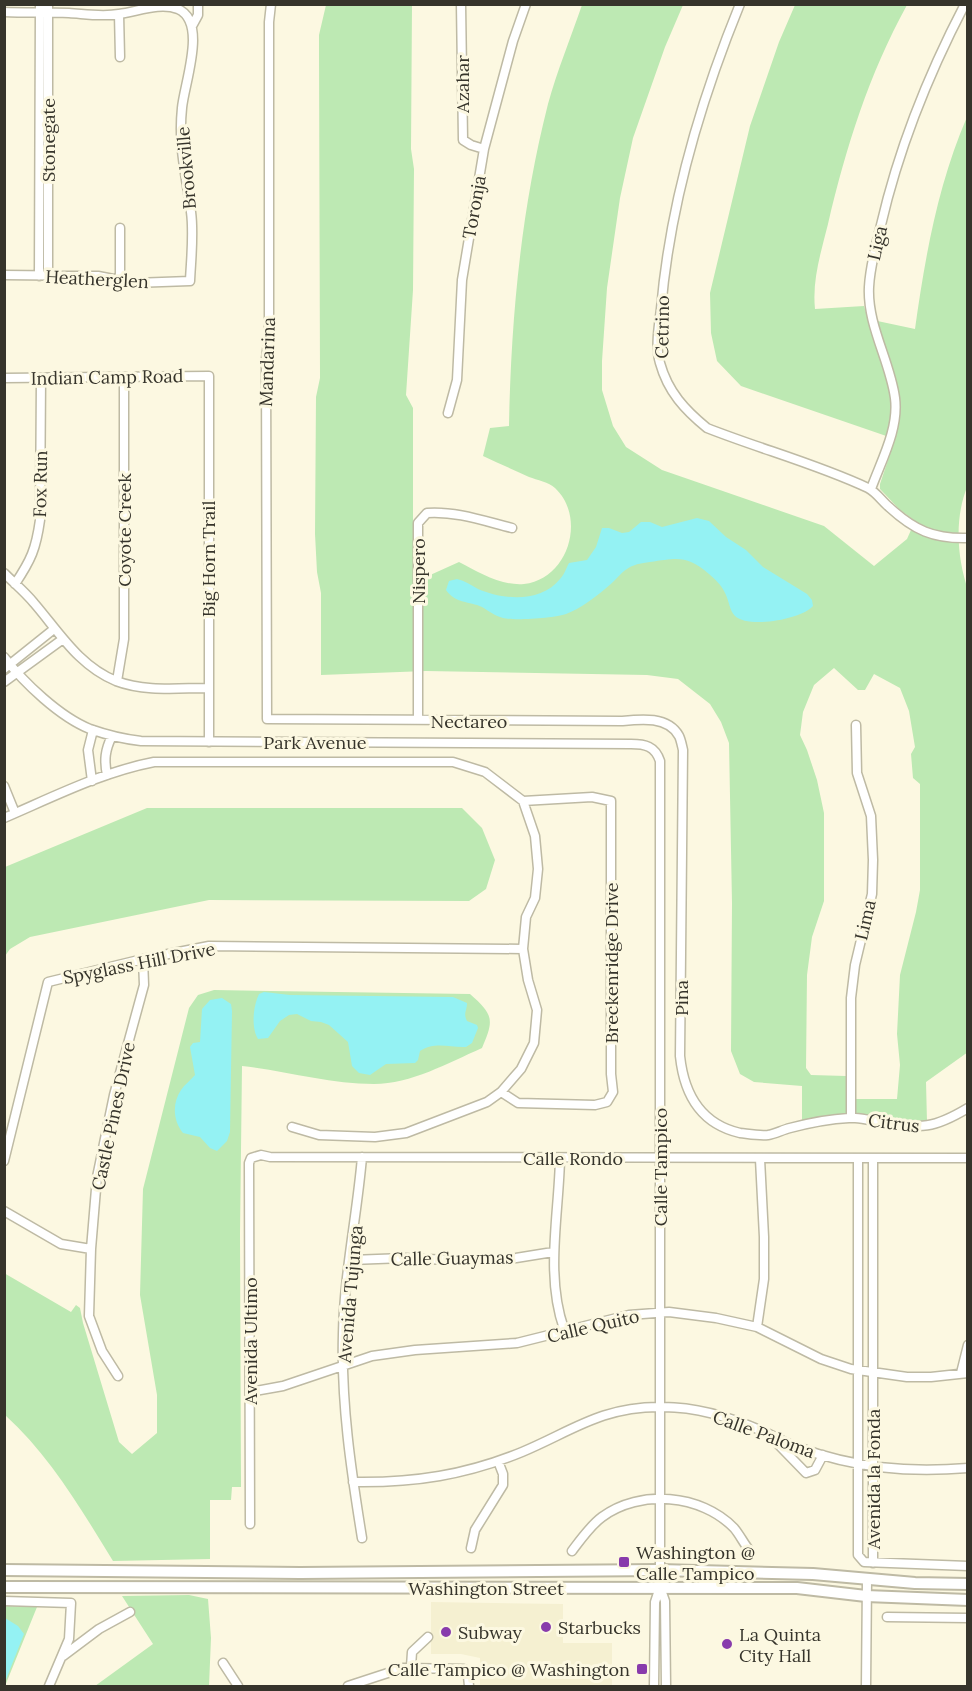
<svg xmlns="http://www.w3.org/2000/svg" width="972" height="1691" font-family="Lora,serif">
  <rect width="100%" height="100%" fill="#fcf8e1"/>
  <path fill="#f5f0d1" d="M431,1602L563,1604V1643H612V1686H480V1658L461,1654H431Z"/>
  <path fill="#bde9b3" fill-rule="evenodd" d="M326,5H412L411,149L414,169L413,290L406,395L413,408V575L428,576L459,562C478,572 501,586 524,584C568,579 587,518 555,488C549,482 537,480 529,477C514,470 498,463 483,456L490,428L509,426C511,318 521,210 548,104C557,71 571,37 582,5H683L665,47L633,138L620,198L607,288L602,361V390L613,426L626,447L662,470L824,526L874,566L907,539L915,521L899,509L880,489V484L895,439L741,386L717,361L711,333L710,293L750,126L779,42L795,5H907C869,74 846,147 828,224C821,252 812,280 815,309L864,306L868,319L915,329C925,257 938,184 967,117L968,485C954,517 957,558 968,590V1052L926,1082L927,1122H906L862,1115L802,1120V1086L754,1082L740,1074L731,1051L732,903L729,743L721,722L710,704L678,679L647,675L426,671L321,675V593L317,572L315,534L316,397L320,378L319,50V35ZM834,668L858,690H865L874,674L900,688L909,711L915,747L911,754L913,778L920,784V890L916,912L900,975L897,1034L900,1065L897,1099H846V1076L811,1075L806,1068L807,975L812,937L824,901V813L817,780L807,750L800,735L803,712L814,685Z
    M147,808H462L482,828L495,860L486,889L469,901L209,900L30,937L10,949L5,956V867Z
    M214,990L470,994C494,1015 494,1020 482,1048C448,1063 411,1084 374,1084C329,1084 286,1071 242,1066L240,1234L241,1487H232L231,1500H210V1559L113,1561C81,1509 50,1456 5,1415L4,1273L71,1312L76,1305L80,1308L83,1323L119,1442L132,1454L157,1433V1395L140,1295L143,1189L189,1008L198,995Z
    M189,1595L208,1599L211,1638L209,1686H95L153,1644L122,1596Z
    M5,1606L37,1607L5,1686Z"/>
  <path fill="#94f2f3" d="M697,518L709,521L726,537L746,550L763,567L807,594L812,600L813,606C802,619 749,629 735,616C729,610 729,599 724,591C721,585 715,579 709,574C687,555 678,558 650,562C622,565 624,574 605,589C594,598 580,609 566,614C555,618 514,621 503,618C495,616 489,611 482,607C469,601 456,604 446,590L449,581L457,579C465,581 471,585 478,589C503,600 541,603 560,579C565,574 566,568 569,563L587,560L596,547L602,528H609L622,533L629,532L641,522H650L662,527Z
    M264,992L290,995L453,997L467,1003C467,1011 463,1013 467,1021L477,1025L478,1028L472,1043L466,1047C450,1048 436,1041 420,1051L418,1060L415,1063L386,1064L370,1075L359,1073L352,1066L348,1042L329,1025L321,1022L311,1021L297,1014L289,1015L280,1021L268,1038L258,1039C251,1028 253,1006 259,994Z
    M222,998L231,1004L232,1011L230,1132L227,1141L217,1151L210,1148L200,1137L183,1133C173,1121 172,1103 181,1090C185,1084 191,1080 195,1075L190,1047L193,1043L200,1042L202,1009L210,1000Z
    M5,1618L18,1626L24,1634L5,1682Z"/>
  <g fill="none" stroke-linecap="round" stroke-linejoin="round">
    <defs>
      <path id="minor" d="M271,4L269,22V335L266,359L267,719L622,721C641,719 668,716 679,736C681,740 682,746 683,750L680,1056C684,1094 701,1124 740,1133C749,1134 759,1136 768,1135C775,1134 782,1130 790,1128C809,1123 829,1119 849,1118C857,1117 867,1120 876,1121C919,1127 928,1132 968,1108
        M461,4L463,140L471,145L484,149
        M740,4C700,102 670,203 661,309C659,325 655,347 660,363C668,392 685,410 707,428C760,449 817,464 868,488C876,492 882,501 889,507C914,530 933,539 968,538
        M4,12C26,13 47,12 69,13C85,14 102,17 119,14C137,12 159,2 178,9C208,22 184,84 182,108C178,146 186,175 191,212C194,234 191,259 190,281L134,283L98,276L4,275
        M119,14L120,57
        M192,26L198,15V4
        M120,228V280
        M39,276L40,4
        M48,276V4
        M4,378L209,376V742
        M448,413L457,380L462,280L484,149L513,41L526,4
        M871,489C881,461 899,429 895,398C890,361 867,325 869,287C870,266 876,245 881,225C899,147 928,75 965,4
        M4,573C14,583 25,592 34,603C59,632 79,666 116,681C145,692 178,688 208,688
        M15,584C31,560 36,549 40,520L41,378
        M4,657C24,683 60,717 90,729C107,735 123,739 141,741L631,744C645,744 655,746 660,761V1587L655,1602L654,1686
        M4,669L54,629
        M117,681L124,639V377
        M4,682L63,639
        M418,720V523L427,513C456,511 484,521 512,528
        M107,775C104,760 105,750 112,736
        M92,781L88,750L93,730
        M4,786L15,813
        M4,818C53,797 102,772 154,762H453L485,772L523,801L535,836L538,869L535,898L526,917L523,949L528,980L537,1010L534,1043L521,1069L501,1092L487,1102L406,1133L375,1137L319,1135L292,1127
        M501,1092L518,1103L595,1105L607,1102L613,1092L611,1074V801L592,797L523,801
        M851,1118V998L855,965L872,894L873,860L871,816L857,773L856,725
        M362,1157C357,1216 344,1275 343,1334C341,1403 351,1470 362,1538
        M560,1158C559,1214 545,1275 564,1329
        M858,1159V1555L864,1562L968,1566
        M873,1159V1563
        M4,1161L48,982L143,959L209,946L523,949
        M4,1211L61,1244L91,1249
        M351,1260L404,1258L472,1261L516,1258L553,1252
        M757,1327L764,1279V1237L760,1159
        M961,1373L968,1345
        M118,1376L102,1351L89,1316L91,1249L97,1177L114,1095L144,985L143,959
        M250,1392L283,1386L372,1356L415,1350L517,1343L629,1315L669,1312L716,1318L757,1327L821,1359L851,1369L907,1377H931L968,1373
        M772,1438L806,1473L815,1470L823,1455
        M353,1482C414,1483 466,1475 522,1452C572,1431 601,1407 659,1407C697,1406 734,1418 769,1434C778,1438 787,1444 797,1447C855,1468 907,1473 968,1468
        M250,1524L249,1163L251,1158L261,1155L270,1157L968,1158
        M471,1548L475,1530L503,1485V1474L498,1461
        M572,1551C581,1539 590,1526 602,1517C640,1489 701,1494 734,1528C740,1535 744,1544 750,1551
        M660,1587L665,1601L666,1686
        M4,1601L71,1603L69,1639L49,1686
        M887,1617L968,1618
        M63,1656L99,1629L130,1612
        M223,1663L238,1686
        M411,1667L412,1652L428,1637
        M348,1686L403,1668L464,1669L468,1676L469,1686
        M866,1686L867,1580"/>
      <path id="major" d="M4,1570L300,1573L660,1570L813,1574L915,1583L968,1584
        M4,1587L797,1588L866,1596L968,1600"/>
    </defs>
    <use href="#minor" stroke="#bebaa4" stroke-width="11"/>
    <use href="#major" stroke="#bebaa4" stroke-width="14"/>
    <use href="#minor" stroke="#fff" stroke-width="8"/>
    <use href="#major" stroke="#fff" stroke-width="10"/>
  </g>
  <g fill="#883bac" stroke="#fcf8e1" stroke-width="2">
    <rect x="618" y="1556" width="12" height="12" rx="3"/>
    <circle cx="546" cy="1627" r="6"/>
    <circle cx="446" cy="1632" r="6"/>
    <circle cx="727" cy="1644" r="6"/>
    <rect x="636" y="1663" width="12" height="12" rx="3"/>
  </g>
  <g text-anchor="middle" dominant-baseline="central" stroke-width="6" stroke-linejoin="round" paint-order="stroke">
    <g font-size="18" fill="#36342b" stroke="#fcf8e1">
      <text transform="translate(462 84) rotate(-90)">Azahar</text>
      <text transform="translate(48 140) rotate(-90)">Stonegate</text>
      <text transform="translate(186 168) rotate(-95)">Brookville</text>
      <text transform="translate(474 207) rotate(-80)">Toronja</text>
      <text transform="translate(877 243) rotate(-77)">Liga</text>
      <text transform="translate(97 279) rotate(3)">Heatherglen</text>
      <text transform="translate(662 327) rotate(-89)">Cetrino</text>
      <text transform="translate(267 362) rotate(-88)">Mandarina</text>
      <text transform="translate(107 377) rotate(-1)">Indian Camp Road</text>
      <text transform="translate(40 484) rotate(-89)">Fox Run</text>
      <text transform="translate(124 530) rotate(-90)">Coyote Creek</text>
      <text transform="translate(208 559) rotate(-90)">Big Horn Trail</text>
      <text transform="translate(418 571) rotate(-90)">Nispero</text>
      <text x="469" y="721">Nectareo</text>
      <text x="315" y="742">Park Avenue</text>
      <text transform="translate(865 920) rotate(-77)">Lima</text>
      <text transform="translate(139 963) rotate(-11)">Spyglass Hill Drive</text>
      <text transform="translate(611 963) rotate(-90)">Breckenridge Drive</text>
      <text transform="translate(681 998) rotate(-90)">Pina</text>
      <text transform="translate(113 1116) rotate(-78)">Castle Pines Drive</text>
      <text transform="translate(894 1123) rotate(7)">Citrus</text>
      <text x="573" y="1158">Calle Rondo</text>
      <text transform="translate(660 1167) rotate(-90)">Calle Tampico</text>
      <text transform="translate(452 1258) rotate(-1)">Calle Guaymas</text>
      <text transform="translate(350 1294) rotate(-85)">Avenida Tujunga</text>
      <text transform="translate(593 1326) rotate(-13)">Calle Quito</text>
      <text transform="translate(250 1341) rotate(-90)">Avenida Ultimo</text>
      <text transform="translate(764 1434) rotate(20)">Calle Paloma</text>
      <text transform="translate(873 1479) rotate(-90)">Avenida la Fonda</text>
      <text x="486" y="1588">Washington Street</text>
    </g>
    <g font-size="18" fill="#36342b" stroke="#fcf8e1" text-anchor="start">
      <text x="636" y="1552">Washington @<tspan x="636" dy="21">Calle Tampico</tspan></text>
      <text x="558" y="1627">Starbucks</text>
      <text x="458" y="1632">Subway</text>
      <text x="739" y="1634">La Quinta<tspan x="739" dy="21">City Hall</tspan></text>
      <text x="630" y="1669" text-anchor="end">Calle Tampico @ Washington</text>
    </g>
  </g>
  <rect width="972" height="1691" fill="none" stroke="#36342b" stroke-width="12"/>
</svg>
